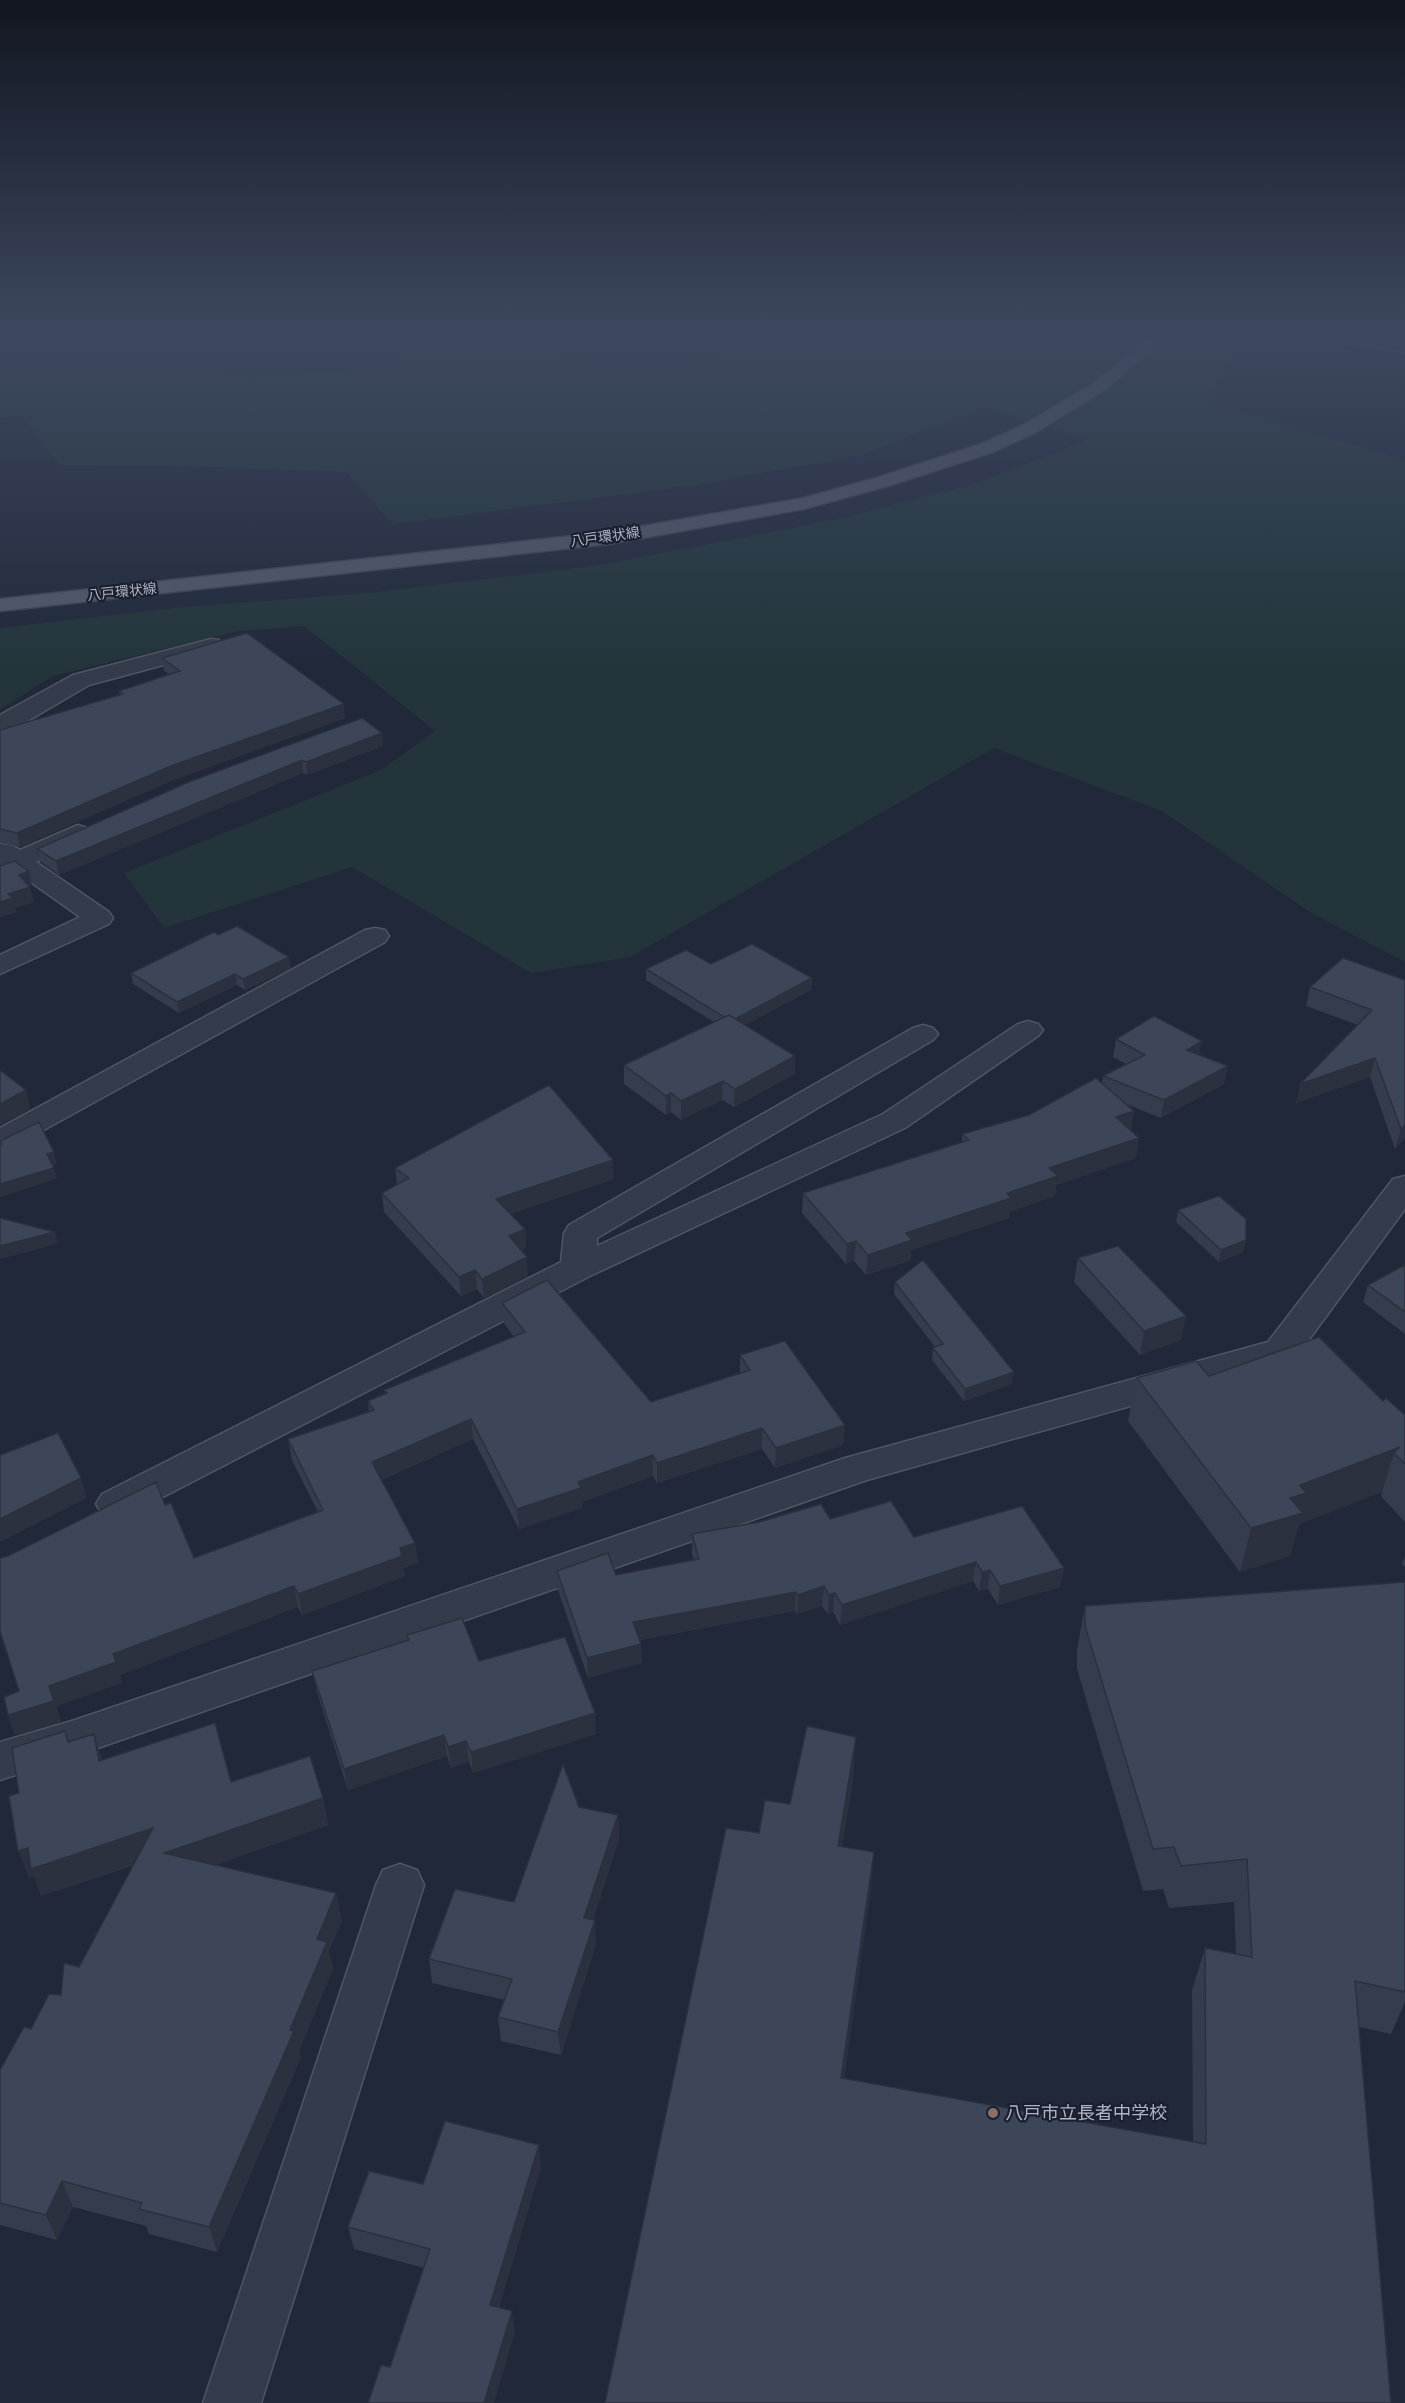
<svg xmlns="http://www.w3.org/2000/svg" width="1405" height="2403" font-family="'Fira Sans Condensed','Noto Sans JP',sans-serif">
  <rect width="100%" height="100%" fill="#21283a"/>
  <path fill="#23353b" d="M934,332H1185L1200,334L1233,350L1209,403L1405,460V962L1310,912L1162,811L994,748L630,957L531,973L352,867L164,928L124,873L381,770L435,731L304,626L238,631L53,676L0,709V628L173,608L377,592L594,566L838,519L978,483L1089,439L983,407L862,455L697,485L392,524L347,472L178,466L59,465L22,416L0,417V366L343,373L427,345L472,343L627,362L900,341L924,337Z
    M1332,332H1405V343Z"/>
  <g fill="none" stroke-linecap="round" stroke-linejoin="round">
    <path fill="#344161" fill-rule="evenodd" d="M1326,332H1405V354L1332,341Z"/>
    <defs>
      <path id="minor" d="M1294,332H1331L1405,342V352L1302,337Z
        M211,639L219,640L222,645L219,650L89,685L26,722L0,730V715L73,675Z
        M78,825L87,828L91,833L87,838L36,862L109,912L113,918L109,924L0,974V955L80,917L18,873L0,881V844L13,846L20,850Z
        M375,928L385,930L389,936L385,942L11,1148L0,1151V1128L365,930Z
        M1028,1021L1038,1024L1043,1030L1038,1036L905,1128L590,1276L130,1514L116,1519L102,1514L96,1504L102,1494L561,1262L564,1233L569,1225L913,1028L923,1025L933,1028L938,1034L933,1040L597,1238V1246L883,1114L1018,1024Z
        M1405,1176V1209L1294,1360L867,1480L75,1756L0,1780V1742L75,1720L845,1458L1268,1342L1393,1179Z
        M400,1864L417,1870L424,1885L261,2403H203L376,1885L383,1870Z"/>
      <path id="major" d="M1157,332H1174L1103,391L1035,433L993,452L888,486L804,509L609,544L0,611V599L609,532L803,498L876,478L981,444L1023,425L1091,385Z"/>
    </defs>
    <use href="#minor" stroke="#4f5565" stroke-width="3"/>
    <use href="#major" stroke="#3e4453" stroke-width="3"/>
    <use href="#minor" fill="#343b4a" fill-rule="evenodd"/>
    <use href="#major" fill="#52596a" fill-rule="evenodd"/>
  </g>
  <path fill="#343c4d" d="M162,658L345,718L173,780L20,847L0,843V730L120,695L119,691L169,674L164,671Z
    M382,733L383,746L307,775L303,773L59,875L41,862L37,849Z
    M218,935L291,968L245,990L237,985L179,1013L133,984L131,973Z
    M711,964L812,978L811,990L745,1025L795,1074L734,1107L722,1100L681,1120L671,1112L666,1115L624,1084V1065L714,1022L646,980V969Z
    M1405,980V1138L1395,1149L1370,1077L1296,1103L1358,1025L1306,1006L1310,987Z
    M1116,1039L1199,1055L1224,1084L1161,1118L1126,1104L1136,1158L1056,1185L1055,1196L1009,1212V1218L911,1250V1260L866,1275L854,1261L846,1264L802,1213L803,1193L962,1143V1134L1029,1115L1102,1083L1103,1076L1126,1064L1113,1057Z
    M395,1168L614,1179L510,1214L525,1229L526,1248L521,1250L528,1276L484,1298L477,1289L461,1296L384,1212L382,1193L397,1185Z
    M1178,1210L1246,1240L1243,1252L1219,1262L1176,1222Z
    M1078,1258L1186,1316L1181,1340L1140,1355L1074,1282Z
    M1405,1265V1334L1363,1302L1368,1285Z
    M895,1282L1012,1384L964,1401L932,1360L933,1348L935,1347L894,1294Z
    M502,1303L651,1402L740,1373V1355L845,1425L843,1445L775,1468L762,1449L657,1483L653,1476L582,1502V1508L519,1529L473,1439L381,1480L415,1543L418,1563L403,1568L405,1576L302,1615L298,1607L120,1675L122,1683L56,1706L61,1722L15,1735L8,1715L19,1691L165,1505L194,1558L318,1512L292,1460L288,1439L369,1411L368,1401L385,1394L384,1390L514,1337L504,1323Z
    M1209,1376L1383,1401L1405,1415V1522L1381,1496L1382,1492L1299,1524L1290,1556L1240,1572L1128,1421L1137,1378Z
    M830,1519L1064,1568L1060,1587L998,1605L988,1589L979,1591L973,1581L840,1625L833,1612L828,1614L822,1606L797,1614L795,1611L640,1640L641,1644L642,1663L588,1678L558,1590L557,1571L616,1575L694,1560L692,1554V1534Z
    M1405,1556V1567L1402,1564Z
    M1405,1582V2002L1391,2034L1359,2027L1391,2403H605L759,1833L790,1804L853,1780L842,1847L874,1852L870,1895L844,2078L1193,2142L1192,1990L1205,1948L1236,1954L1234,1902L1169,1908L1163,1889L1143,1891L1077,1669V1649L1085,1606Z
    M407,1635L479,1661L596,1734L473,1773L469,1762L451,1768L447,1756L348,1790L317,1692L312,1671L408,1640Z
    M94,1734L102,1760L323,1798L328,1825L215,1865L342,1920L329,1951L333,1969L299,2051L301,2057L217,2252L149,2234L146,2226L73,2207L57,2240L0,2225V2070L31,2029L61,1995L79,1967L134,1865L41,1896L34,1876L29,1878L19,1793L68,1742Z
    M579,1807L618,1815L619,1839L593,1920L596,1944L561,2055L501,2041L498,2017L505,2000L432,1983L429,1959L514,1902Z
    M541,2167L499,2307L515,2332L424,2268L354,2249L348,2227L423,2184Z"/>
  <path fill="#2b313e" d="M344,704L345,718L173,780L20,847L17,833L171,766Z
    M382,733L383,746L307,775L306,762Z
    M302,760L303,773L59,875L56,861Z
    M29,871L32,886L27,888L30,887L34,902L15,908L17,912L0,918V902L8,894L19,875Z
    M289,957L291,968L245,990L243,979Z
    M235,974L237,985L179,1013L177,1002Z
    M812,978L811,990L731,1032V1021Z
    M1202,1041L1198,1059L1187,1050Z
    M795,1056V1074L734,1107L735,1089Z
    M1375,1058L1370,1077L1296,1103L1300,1084Z
    M1228,1066L1224,1084L1161,1118L1164,1100Z
    M723,1081L722,1100L681,1120V1101Z
    M26,1090L31,1109L0,1125V1104Z
    M671,1093V1112L666,1115V1096Z
    M1134,1111L1131,1131L1116,1117Z
    M1405,1125V1138L1395,1149L1401,1129Z
    M1139,1138L1136,1158L1056,1185L1055,1196L1009,1212V1218L911,1250V1260L866,1275L868,1255L906,1233L1007,1193L1049,1168Z
    M54,1152L57,1164L50,1166L47,1154Z
    M613,1160L614,1179L497,1218L496,1199Z
    M54,1168L57,1179L0,1197V1184Z
    M525,1229L526,1248L510,1255L509,1236Z
    M55,1232L58,1244L0,1259V1246Z
    M1246,1240L1243,1252L1219,1262L1221,1250Z
    M856,1241L854,1261L846,1264L847,1244Z
    M527,1257L528,1276L484,1298L482,1279Z
    M475,1270L477,1289L461,1296L459,1277Z
    M1186,1316L1181,1340L1140,1355L1144,1331Z
    M1014,1372L1012,1384L964,1401L965,1389Z
    M471,1419L473,1439L375,1482L372,1462Z
    M845,1425L843,1445L775,1468L776,1448Z
    M762,1428V1449L657,1483V1463Z
    M1400,1447L1394,1453L1382,1492L1299,1524L1290,1556L1240,1572L1251,1528L1290,1498L1300,1485Z
    M653,1455V1476L582,1502V1508L519,1529L517,1509L578,1482Z
    M81,1478L87,1498L0,1542V1519Z
    M415,1543L418,1563L403,1568L405,1576L302,1615L298,1594L400,1548Z
    M976,1562L973,1581L840,1625L842,1605Z
    M1064,1568L1060,1587L998,1605L1000,1586Z
    M990,1570L988,1589L979,1591L982,1572Z
    M294,1586L298,1607L120,1675L122,1683L56,1706L61,1722L15,1735L8,1715L49,1686L113,1654Z
    M824,1586L822,1606L797,1614L798,1595Z
    M796,1592L795,1611L634,1641L633,1622Z
    M835,1593L833,1612L828,1614L829,1595Z
    M641,1644L642,1663L588,1678L587,1658Z
    M595,1713L596,1734L473,1773L471,1752Z
    M94,1734L102,1762L99,1761Z
    M444,1735L447,1756L348,1790L344,1769Z
    M856,1737L853,1780L835,1889L838,1846Z
    M466,1741L469,1762L451,1768L448,1747Z
    M323,1798L328,1825L172,1880L164,1853Z
    M618,1815L619,1839L586,1942L584,1918Z
    M153,1828L161,1855L41,1896L34,1876L29,1878L18,1851L28,1848Z
    M874,1852L870,1895L838,2119L841,2078Z
    M336,1893L342,1920L329,1951L333,1969L299,2051L301,2057L217,2252L209,2227L290,2030L317,1939Z
    M595,1920L596,1944L561,2055L558,2032Z
    M539,2145L541,2167L493,2326L490,2305Z
    M62,2181L73,2207L57,2240L46,2215Z
    M512,2311L515,2332L494,2403H484Z"/>
  <path fill="#3d4659" stroke="#2b313e" stroke-width="1.5" d="M247,633L344,704L171,766L17,833L0,829V730L123,694L119,691L180,671L162,658Z
    M362,718L382,733L306,762L302,760L56,861L37,849L191,781Z
    M14,861L29,871L19,875L30,887L8,894L13,898L0,902V866Z
    M237,926L289,957L243,979L235,974L177,1002L131,973L214,932L218,935Z
    M752,944L812,978L735,1019L729,1015L724,1017L646,969L686,950L711,964Z
    M1343,958L1405,980V1125L1401,1129L1375,1058L1300,1084L1372,1010L1310,987Z
    M729,1015L795,1056L735,1089L723,1081L681,1101L671,1093L666,1096L624,1065Z
    M1154,1016L1202,1041L1187,1050L1228,1066L1164,1100L1103,1076L1145,1055L1116,1039Z
    M0,1070L26,1090L0,1104Z
    M1096,1078L1134,1111L1116,1117L1139,1138L1049,1168L1058,1176L1007,1193L1011,1198L906,1233L912,1240L868,1255L856,1241L847,1244L803,1193L969,1140L962,1134L1029,1115Z
    M549,1085L613,1160L496,1199L525,1229L509,1236L527,1257L482,1279L475,1270L459,1277L382,1193L409,1178L395,1168Z
    M39,1122L54,1152L47,1154L54,1168L0,1184V1146L2,1144L0,1141Z
    M1219,1196L1246,1219V1240L1221,1250L1178,1210Z
    M0,1218L55,1232L0,1246Z
    M1118,1246L1186,1316L1144,1331L1078,1258Z
    M923,1260L1014,1372L965,1389L933,1348L943,1344L895,1282Z
    M1405,1265V1312L1368,1285Z
    M547,1280L651,1402L750,1370L740,1355L785,1341L845,1425L776,1448L762,1428L657,1463L653,1455L578,1482L581,1488L517,1509L471,1419L372,1462L415,1543L400,1548L402,1556L298,1594L294,1586L113,1654L116,1662L49,1686L54,1701L8,1715L4,1697L19,1691L0,1631V1558L8,1556L156,1482L165,1505L171,1503L194,1558L323,1510L288,1439L374,1410L368,1401L387,1393L384,1390L525,1332L502,1303Z
    M1319,1337L1383,1401L1386,1398L1405,1415V1464L1394,1453L1400,1447L1300,1485L1306,1493L1290,1498L1303,1513L1251,1528L1137,1378L1196,1361L1209,1376Z
    M58,1433L81,1478L0,1519V1455Z
    M891,1501L914,1537L1022,1506L1064,1568L1000,1586L990,1570L982,1572L976,1562L842,1605L835,1593L829,1595L824,1586L798,1595L796,1592L633,1622L641,1644L587,1658L557,1571L608,1553L616,1575L699,1559L692,1534L759,1522L821,1504L830,1519Z
    M1405,1582V1992L1355,1981L1391,2403H605L726,1828L759,1833L765,1800L790,1804L807,1726L856,1737L838,1846L874,1852L841,2078L1206,2144L1205,1948L1252,1957L1247,1859L1181,1866L1174,1847L1153,1849L1085,1626V1606Z
    M462,1618L479,1661L565,1637L595,1713L471,1752L466,1741L448,1747L444,1735L344,1769L312,1671L409,1640L407,1635Z
    M215,1723L231,1782L310,1756L323,1798L164,1853L336,1893L317,1939L327,1942L290,2030L294,2031L209,2227L139,2209L142,2203L62,2181L46,2215L0,2203V2070L24,2027L31,2029L49,1994L61,1995L64,1963L79,1967L153,1828L31,1869L28,1848L18,1851L9,1796L19,1793L12,1748L65,1731L68,1742L94,1734L99,1761Z
    M563,1764L579,1807L618,1815L584,1918L595,1920L558,2032L498,2017L512,1979L429,1959L455,1889L514,1902Z
    M445,2121L539,2145L490,2305L512,2311L484,2403H368L381,2365L390,2367L430,2249L348,2227L369,2171L423,2184Z"/>
  <linearGradient id="sky" x2="0" y2="1"><stop stop-color="#121620"/><stop offset="0.5" stop-color="#3d4860"/><stop offset="1" stop-color="#3d4860" stop-opacity="0"/></linearGradient>
  <rect width="1405" height="668" fill="url(#sky)"/>
  <circle fill="#8d6e63" stroke="#1a202f" stroke-width="2" cx="993" cy="2113" r="6"/>
  <g text-anchor="middle" dominant-baseline="central" stroke-width="4.5" stroke-linejoin="round" paint-order="stroke">
    <g font-size="14" fill="#afb5c6" stroke="#1a202f">
      <text transform="translate(605 537) rotate(-8)">八戸環状線</text>
      <text transform="translate(122 592) rotate(-6)">八戸環状線</text>
    </g>
    <g font-size="18" fill="#afb5c6" stroke="#1a202f" text-anchor="start">
      <text x="1005" y="2113">八戸市立長者中学校</text>
    </g>
  </g>
</svg>
